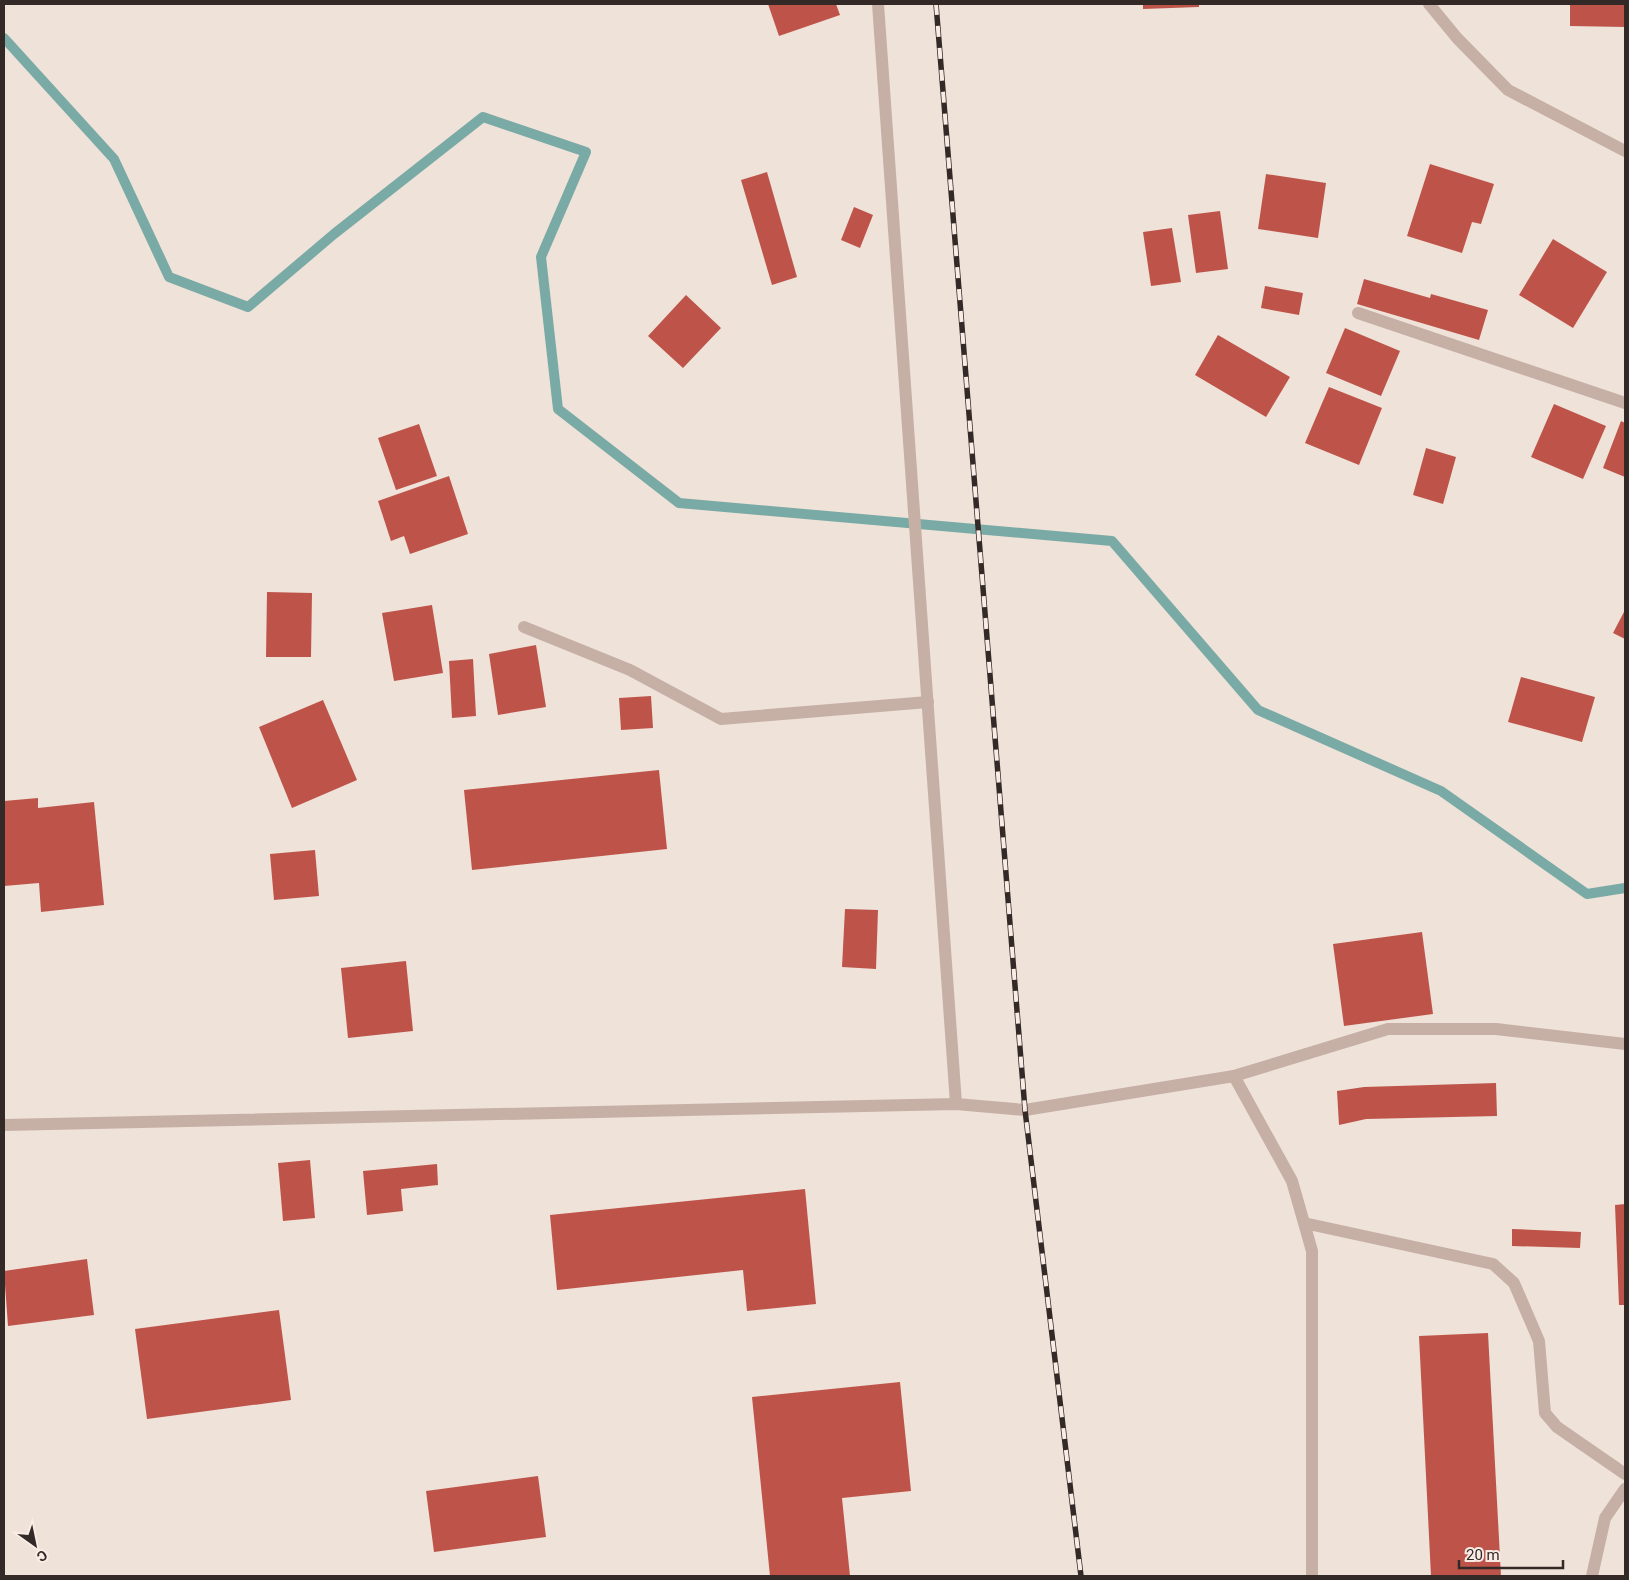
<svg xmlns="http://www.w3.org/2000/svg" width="1629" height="1580" font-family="Roboto,sans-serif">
  <rect width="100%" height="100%" fill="#efe2d9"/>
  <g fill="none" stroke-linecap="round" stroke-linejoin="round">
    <path stroke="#7aaaa5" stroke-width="10" d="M4,38L114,159L169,277L248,307L334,234L483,117L586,152L541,257L558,409L679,503L1112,541L1258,710L1441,791L1587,894L1625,888"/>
  </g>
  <path fill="#be5449" d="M768,4H836L840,15L779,36Z
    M1143,4H1199V7L1143,9Z
    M1570,4H1625V27L1570,26Z
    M1430,164L1494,184L1481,224L1472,222L1462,253L1407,236Z
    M767,172L797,277L772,285L741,180Z
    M1266,174L1326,183L1318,238L1258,229Z
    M854,207L873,215L860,248L841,240Z
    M1220,211L1228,269L1196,273L1188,215Z
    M1172,228L1181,282L1151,286L1143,232Z
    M1553,239L1607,272L1573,328L1519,295Z
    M1364,279L1430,298L1431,294L1488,310L1479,340L1357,304Z
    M1265,286L1303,293L1299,315L1261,308Z
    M686,295L721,328L683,368L648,336Z
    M1345,328L1400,351L1381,396L1326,373Z
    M1218,335L1290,377L1266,417L1195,375Z
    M1329,387L1382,408L1359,465L1305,443Z
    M1554,404L1606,426L1583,479L1531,457Z
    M1621,421L1625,423V477L1603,468Z
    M419,424L437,476L396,490L378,438Z
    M1426,448L1456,457L1443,504L1413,495Z
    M449,476L468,534L410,554L404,536L391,541L378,501Z
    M267,592L312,593L311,657H266Z
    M432,605L443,673L394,681L382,613Z
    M1625,610V639L1613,633Z
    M536,645L546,707L498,715L489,654Z
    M473,659L476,716L452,718L449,661Z
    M1521,677L1595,697L1582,742L1508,722Z
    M651,696L653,728L621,730L619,698Z
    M323,700L357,780L292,808L259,727Z
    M659,770L667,849L472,870L464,790Z
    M38,798V808L94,802L104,905L41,912L39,883L4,886V801Z
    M315,850L319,896L274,900L270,854Z
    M845,909L878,910L876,969L842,967Z
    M1422,932L1433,1014L1344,1026L1333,944Z
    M406,961L413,1031L348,1038L341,968Z
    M1496,1083L1497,1116L1366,1119L1339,1125L1337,1091L1364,1087Z
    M310,1160L315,1218L283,1221L278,1163Z
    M437,1164L438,1185L401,1189L403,1211L367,1215L363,1171Z
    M805,1189L816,1304L747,1311L743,1270L557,1290L550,1215Z
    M1625,1204V1305H1619L1615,1205Z
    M1512,1229L1581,1232L1580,1248L1512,1246Z
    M87,1259L94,1315L8,1326L4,1271Z
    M279,1310L291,1400L147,1419L135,1329Z
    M1488,1333L1501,1576H1431L1419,1336Z
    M900,1382L911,1491L842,1498L850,1576H770L752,1397Z
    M538,1476L546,1537L434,1552L426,1491Z"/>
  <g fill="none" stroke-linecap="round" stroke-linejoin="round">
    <path stroke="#c6b0a6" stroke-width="12" d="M1429,4L1457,38L1508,90L1625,151
      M1358,313L1625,403
      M524,627L630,670L721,719L928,702
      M1234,1076L1292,1181L1312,1251V1576
      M1304,1223L1493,1264L1514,1283L1539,1341L1545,1413L1557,1427L1625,1474
      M1592,1576L1605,1518L1625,1489"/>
    <path stroke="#c6b0a6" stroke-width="12" d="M878,4L956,1104
      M4,1125L956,1104L1025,1110L1234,1076L1388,1029H1496L1625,1044"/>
    <defs>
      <path id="rail" d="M936,4L1025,1110L1081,1576"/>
    </defs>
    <use href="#rail" stroke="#332927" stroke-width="5.5"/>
    <use href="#rail" stroke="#f8ece5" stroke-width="4" stroke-dasharray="11" stroke-linecap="butt"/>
  </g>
  <rect width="1629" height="1580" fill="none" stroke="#332927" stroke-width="10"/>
  <g transform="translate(35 1545) rotate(147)" stroke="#f8ece5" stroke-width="4" paint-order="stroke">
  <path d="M0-4L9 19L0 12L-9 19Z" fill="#332927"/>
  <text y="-8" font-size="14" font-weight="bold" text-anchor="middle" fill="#332927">С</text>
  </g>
  <path d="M1459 1560v8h104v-8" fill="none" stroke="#332927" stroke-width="2.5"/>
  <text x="1466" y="1560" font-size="15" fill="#332927" stroke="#f8ece5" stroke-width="4" paint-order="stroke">20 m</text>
</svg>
